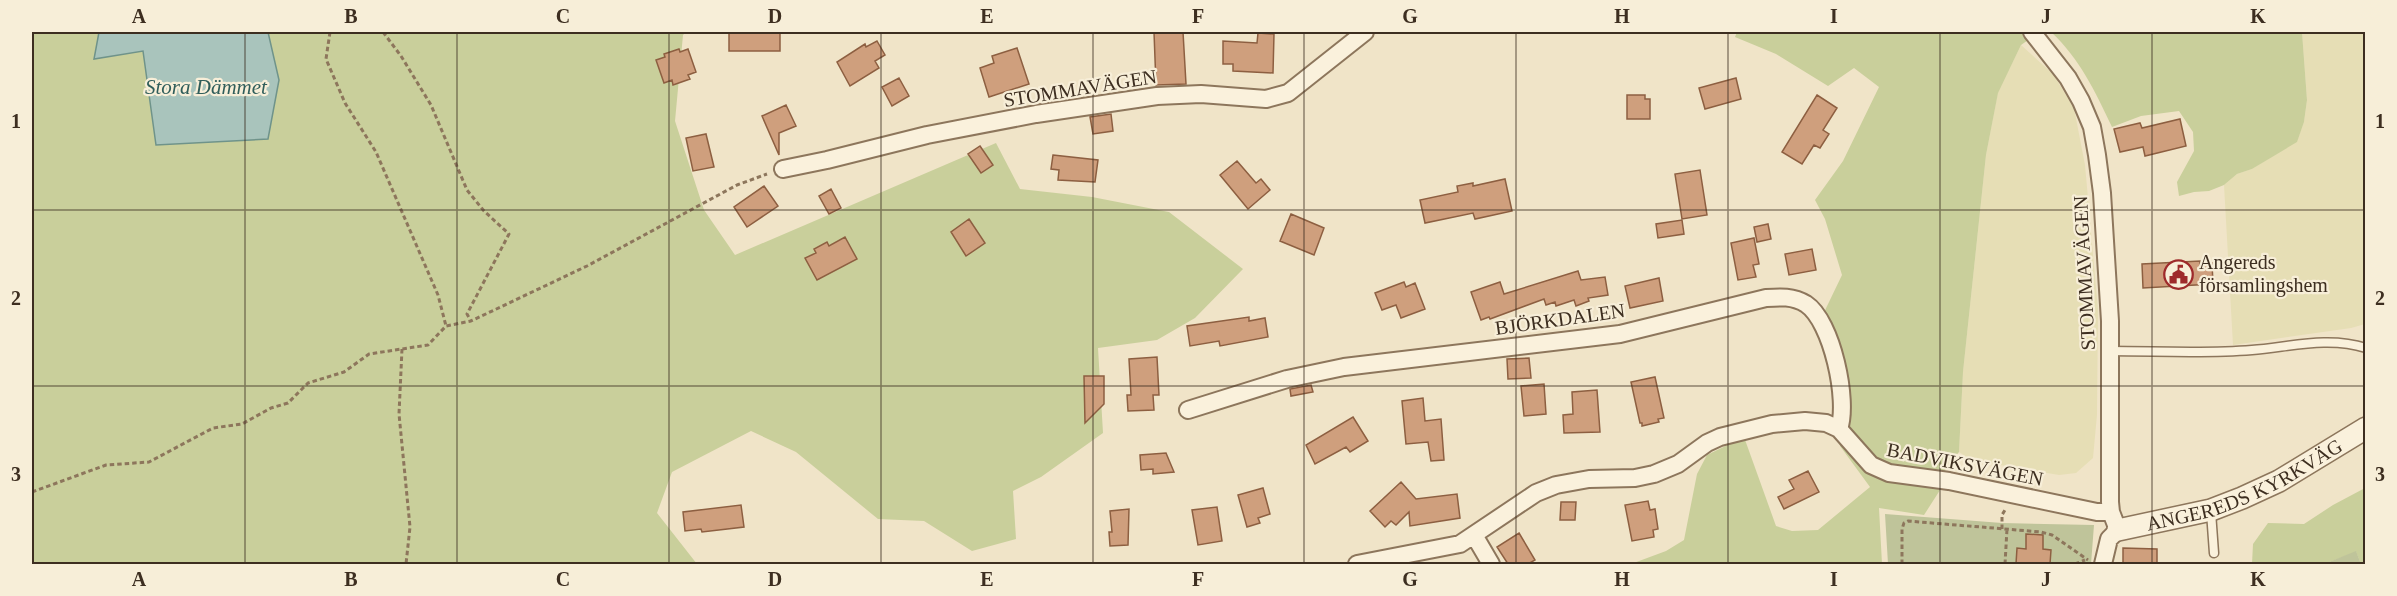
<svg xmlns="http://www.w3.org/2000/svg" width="2397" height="596" font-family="Georgia,serif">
  <rect width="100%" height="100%" fill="#f0e4c8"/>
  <path fill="#e6deb5" d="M2302,32H2365V324L2351,328L2233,345L2224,185L2237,174L2252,169L2297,141L2304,122L2307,100Z
    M2021,45L2053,74L2074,108L2085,165L2098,310L2097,415L2093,458L2076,473L2059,475L1971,460L1959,452L1963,372L1986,155L1998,92Z"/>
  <path fill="#c9cf9b" d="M32,32H99L95,58L143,51L156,145L279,80L268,32H686L683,35L675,121L704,210L735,255L996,143L1020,189L1092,197L1169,212L1243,269L1195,318L1157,340L1098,348L1103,433L1041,477L1013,491L1016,539L972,551L924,521L878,519L796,452L751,431L672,472L657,513L697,564H32Z
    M1737,32H2040L2021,45L1998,93L1986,155L1963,372L1959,452L1946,467L1942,487L1924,515L1879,508L1882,564H1631L1666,551L1684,540L1697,474L1707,455L1744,437L1776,526L1792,531L1818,530L1870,487L1840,446L1832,382L1816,329L1842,275L1825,219L1815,200L1843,161L1879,87L1854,68L1828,86L1776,54L1735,37Z
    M2051,32H2302L2307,100L2304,122L2297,142L2252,169L2237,174L2224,185L2209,191L2194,192L2179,196L2177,182L2194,151L2193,132L2179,111L2141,116L2112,127C2095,91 2080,59 2051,32Z
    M2365,488V564H2361L2356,552L2324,564H2252L2253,544L2268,523L2304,524L2333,505Z"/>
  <path fill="#bfc49a" d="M1885,514L2002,523L2094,525L2091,564H1888Z
    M2356,551L2361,564H2324Z"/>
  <path fill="#a9c4bc" stroke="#6f938a" stroke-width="1.5" d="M99,32H268L279,80L268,139L156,145L143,51L94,59Z"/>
  <path fill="#cf9f7d" stroke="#8d5f41" stroke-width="1.5" d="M729,32H780V51H729Z
    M1154,32H1183L1186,84L1156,85Z
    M1258,33L1274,34L1273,73L1233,71V64H1223V41L1257,43Z
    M877,41L885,55L875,61L879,68L850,86L837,62L865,44L866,47Z
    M1017,48L1029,84L989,97L980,68L994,63L992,56Z
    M679,49L680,52L688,49L696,72L688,75L690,79L673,85L672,80L664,83L656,60L665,57L664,54Z
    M899,78L909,96L892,106L882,87Z
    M1736,78L1741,99L1705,109L1699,88Z
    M1627,95H1645V99H1650V119H1627Z
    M1817,95L1837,108L1823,130L1829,134L1820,148L1814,145L1802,164L1782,152Z
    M786,105L796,126L779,133V155L762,116Z
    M1111,114L1113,131L1093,134L1090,117Z
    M2180,119L2186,146L2145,156L2143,147L2120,152L2114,129L2140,123L2142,128Z
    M706,134L714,167L693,171L686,138Z
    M980,146L993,165L981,173L968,154Z
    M1053,155L1098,160L1095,182L1058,180L1059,170L1051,169Z
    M1237,161L1256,183L1261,179L1270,190L1248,209L1220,175Z
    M1700,170L1707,215L1682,219L1675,174Z
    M1505,179L1512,211L1475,219L1473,213L1425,223L1420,200L1458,192L1457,186L1473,183V186Z
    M764,186L778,206L747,227L734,207Z
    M831,189L841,208L829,214L819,196Z
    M1291,214L1324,228L1314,255L1280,241Z
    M969,219L985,243L966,256L951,232Z
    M1682,220L1684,234L1658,238L1656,224Z
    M1768,224L1771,239L1757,242L1754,227Z
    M845,237L857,259L817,280L805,258L816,253L814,249L827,242L829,246Z
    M1754,238L1759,264L1753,265L1756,277L1738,280L1731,243Z
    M1812,249L1816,270L1789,275L1785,254Z
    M2200,261V264L2212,263L2213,284L2143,288L2142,264Z
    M1578,271L1581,280L1605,277L1608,295L1588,298L1589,301L1576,306L1574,300L1556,306L1555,302L1546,305L1544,299L1490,319L1489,317L1481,320L1471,292L1500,282L1504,294Z
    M1659,278L1663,301L1630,308L1625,286Z
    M1404,282L1406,287L1415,283L1425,309L1401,318L1396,305L1382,310L1375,293Z
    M1249,317V321L1265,318L1268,337L1220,346L1219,341L1190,346L1187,326Z
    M1157,357L1159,395H1153L1154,410L1128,411L1127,395H1131L1129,359Z
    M1529,358L1531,378L1508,379L1507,359Z
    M1084,376H1104V404L1085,423Z
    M1655,377L1664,418L1658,419L1659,422L1642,426V423H1640L1631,382Z
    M1544,384L1546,414L1524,416L1521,386Z
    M1311,385L1313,392L1291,396L1290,389Z
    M1597,390L1600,432L1564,433L1563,415L1573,414L1572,392Z
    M1423,398L1425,421L1441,419L1444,460L1431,461L1428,442L1406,444L1402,401Z
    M1353,417L1368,441L1350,452L1346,447L1315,464L1306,445Z
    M1166,453L1174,472L1153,474V469L1141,470L1140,455Z
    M1808,471L1819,492L1784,509L1778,497L1794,489L1789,480Z
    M1401,482L1416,499L1457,494L1460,518L1410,526L1409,512L1396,525L1391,521L1385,527L1370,511Z
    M1263,488L1270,514L1258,518L1260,523L1247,527L1238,495Z
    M1648,501L1650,510L1655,509L1658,529L1653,530L1654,537L1632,541L1625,505Z
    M1561,502H1576L1575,520H1560Z
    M741,505L744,527L702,532L701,529L685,531L683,512Z
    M1217,507L1222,541L1198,545L1192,510Z
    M1129,509L1128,545L1110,546L1109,532H1112L1110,511Z
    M1519,533L1535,560L1528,564H1508L1497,547Z
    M2026,534L2043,535V549L2051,550L2050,564H2016L2017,548L2026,549Z
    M2123,548L2157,549V564H2123Z"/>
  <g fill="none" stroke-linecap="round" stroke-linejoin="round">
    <defs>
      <path id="service" d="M2110,351C2157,351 2205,354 2252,350C2290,347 2328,336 2366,348
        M2211,512L2214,553"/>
      <path id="minor" d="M2032,32L2068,78L2081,101L2092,127L2097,155L2102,193L2110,321V502L2111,512L2118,530L2109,539L2103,564
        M783,169L827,160L927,135L1036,114L1157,96L1201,94L1266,99L1288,93L1365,32
        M1188,410L1287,379L1344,367L1620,334L1766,298C1780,297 1793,296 1806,304C1832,321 1849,401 1839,429
        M1474,535L1491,564
        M1357,564L1460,544L1536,493L1556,485L1589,479L1635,478L1654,474L1678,464L1707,443L1720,437L1772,424L1805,421L1826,423L1839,429L1871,465L1889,473L1949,481L2097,512H2111"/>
      <g id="tertiary">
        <path id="s1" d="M2118,530L2211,510L2242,498L2279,481L2366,428"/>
      </g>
    </defs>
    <use href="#service" stroke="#8d765c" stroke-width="11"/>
    <use href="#minor" stroke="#8d765c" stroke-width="20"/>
    <use href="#tertiary" stroke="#8d765c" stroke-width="24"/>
    <path stroke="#8d765c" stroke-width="3" stroke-dasharray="4.5 3" stroke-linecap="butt" d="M330,32L326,59L345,103L376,152L438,295L446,326
      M383,32L401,56L431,105L467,190L484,211L509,234L467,314L471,321
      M402,349L399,414L410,527L406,564
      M32,492L106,465L149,462L213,428L242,424L271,408L288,403L308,383L344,372L369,354L428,345L446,326L471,321L587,266L737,185L767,174
      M2002,529V515L2005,510
      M1902,564V529L1904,523L1908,521L2041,532L2052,535L2088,560
      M2005,564L2007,529
      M2075,564L2085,560"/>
    <use href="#service" stroke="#faf1dc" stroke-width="8"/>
    <use href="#minor" stroke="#faf1dc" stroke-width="16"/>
    <use href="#tertiary" stroke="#faf1dc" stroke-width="21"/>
  </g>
  <path fill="none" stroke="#3d2e20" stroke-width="1.5" stroke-opacity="0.55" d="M245,32V564M457,32V564M669,32V564M881,32V564M1093,32V564M1304,32V564M1516,32V564M1728,32V564M1940,32V564M2152,32V564M32,210H2366M32,386H2366"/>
  <defs>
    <symbol id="civic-ring" viewBox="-11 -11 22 22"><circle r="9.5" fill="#f7eed8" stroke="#9e2a2b" stroke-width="1.5"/><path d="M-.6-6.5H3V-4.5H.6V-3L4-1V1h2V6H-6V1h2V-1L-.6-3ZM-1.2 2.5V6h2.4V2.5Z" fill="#9e2a2b"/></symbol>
  </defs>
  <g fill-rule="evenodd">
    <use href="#civic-ring" x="2162" y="258" width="33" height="33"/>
  </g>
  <g text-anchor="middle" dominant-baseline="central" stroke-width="4.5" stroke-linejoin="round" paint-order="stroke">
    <g font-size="20" fill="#3d2e20" stroke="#f7eed8">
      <text transform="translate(1080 88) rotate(-9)">STOMMAVÄGEN</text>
      <text transform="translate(2084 273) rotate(-93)">STOMMAVÄGEN</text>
      <text transform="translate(1560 319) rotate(-8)">BJÖRKDALEN</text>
      <text transform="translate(1965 464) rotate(11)">BADVIKSVÄGEN</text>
      <text stroke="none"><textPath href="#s1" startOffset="135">ANGEREDS KYRKVÄG</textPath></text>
    </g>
    <g font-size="20" fill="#3d2e20" stroke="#f7eed8" text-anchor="start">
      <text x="2199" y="262">Angereds<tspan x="2199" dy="23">församlingshem</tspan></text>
    </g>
    <g font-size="21" font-style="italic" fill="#2f5d5a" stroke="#f7eed8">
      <text x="206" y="87">Stora Dämmet</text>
    </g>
  </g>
  <rect width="2397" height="596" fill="none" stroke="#f7eed8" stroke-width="66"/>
  <rect x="33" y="33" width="2331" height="530" fill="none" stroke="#3d2e20" stroke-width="2"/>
  <g font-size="20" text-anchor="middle" font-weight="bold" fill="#3d2e20">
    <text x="139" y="23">A</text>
    <text x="351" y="23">B</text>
    <text x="563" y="23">C</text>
    <text x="775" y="23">D</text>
    <text x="987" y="23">E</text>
    <text x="1198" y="23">F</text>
    <text x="1410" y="23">G</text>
    <text x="1622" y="23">H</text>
    <text x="1834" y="23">I</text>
    <text x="2046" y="23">J</text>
    <text x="2258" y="23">K</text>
    <text x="16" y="128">1</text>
    <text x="2380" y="128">1</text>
    <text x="16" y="305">2</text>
    <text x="2380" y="305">2</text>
    <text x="16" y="481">3</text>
    <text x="2380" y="481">3</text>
    <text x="139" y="586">A</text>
    <text x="351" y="586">B</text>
    <text x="563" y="586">C</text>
    <text x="775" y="586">D</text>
    <text x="987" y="586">E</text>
    <text x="1198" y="586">F</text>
    <text x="1410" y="586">G</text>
    <text x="1622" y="586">H</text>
    <text x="1834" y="586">I</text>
    <text x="2046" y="586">J</text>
    <text x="2258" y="586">K</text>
  </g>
</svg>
